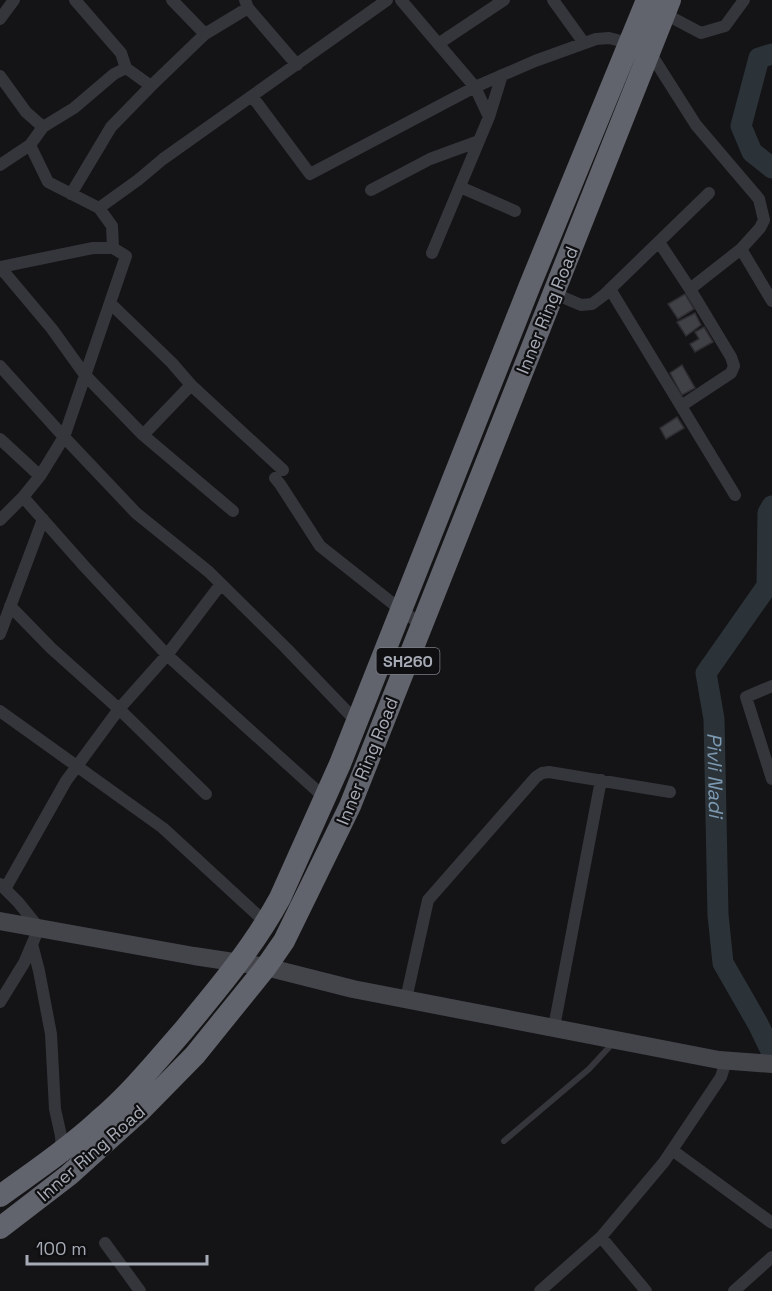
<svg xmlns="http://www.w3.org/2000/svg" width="772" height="1291" font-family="'Space Grotesk',sans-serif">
  <rect width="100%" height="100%" fill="#141416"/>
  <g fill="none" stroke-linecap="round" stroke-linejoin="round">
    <g stroke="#2b3339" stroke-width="21">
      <path d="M772,54L759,58L741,126L752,152L772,168"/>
      <path id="s1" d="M772,506L768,513L767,586L706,673L714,719L718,915L723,963L758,1024L772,1053"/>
    </g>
  </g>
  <path fill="#404146" stroke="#2e2e32" stroke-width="1.5" d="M685,294L694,309L678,319L668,304Z
    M695,313L701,325L686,336L677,322Z
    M704,327L713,342L695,352L690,344L699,339L695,332Z
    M682,365L695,388L682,395L670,373Z
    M677,417L684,428L666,439L660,428Z"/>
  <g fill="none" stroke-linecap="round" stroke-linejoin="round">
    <path stroke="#35363b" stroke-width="6" d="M504,1141L589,1069L613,1043"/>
    <path stroke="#35363b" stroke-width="12" d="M75,0L121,53L126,68L151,86
      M172,0L205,34
      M245,0L248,8L297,65
      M401,0L475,87L535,61L596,39L609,38L629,43L649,51L696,125L759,199L764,220L760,228L741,249L690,289L731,357L734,366L731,373L681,406
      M553,0L584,43
      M665,14L701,33L725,26L744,0
      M0,19L14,0
      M438,44L504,0
      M0,76L26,112L43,127L30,145L0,165
      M252,96L310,174L475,87L489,117
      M43,127L74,108L114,74L126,68
      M30,145L48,182L99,208L112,226L113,248
      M460,187L515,211
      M371,190L430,159L479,141
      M71,194L111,127L151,86L205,34L248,8
      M99,208L138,180L163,159L387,0
      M659,242L690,289
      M741,249L772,301
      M432,253L489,117L502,75
      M0,267L93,248H113L126,256L64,437L40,476L23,497L0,520
      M0,269L5,273L52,329L85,375L143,435L233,511
      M610,289L735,495
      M553,293L581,305L592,304L604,295L709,193
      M110,303L172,363L191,385L283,470
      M0,366L64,437L136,513L209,572L286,648L357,722
      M143,435L191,385
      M0,439L40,476
      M275,478L280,484L320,546L401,610L422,625
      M23,497L85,567L167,655L325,798
      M10,606L51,648L119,709L206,794
      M0,634L43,519
      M772,686L746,697L772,779
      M0,711L163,828L265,922
      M5,889L66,781L119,709L167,655L221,584
      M32,944L39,971L51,1034L55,1109L61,1136L62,1151
      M406,999L428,900L536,777L542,773L549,772L670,792
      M0,1002L24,963L39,928L18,902L0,884
      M554,1027L601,780
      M672,1150L772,1223
      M601,1237L646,1291
      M105,1243L140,1291
      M540,1291L601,1237L664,1162L721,1077L726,1061
      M734,1291L772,1257"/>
    <path stroke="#43454b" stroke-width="18" d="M0,921L194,956L266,967L353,989L719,1060L772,1064"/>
    <path stroke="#61646c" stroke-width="22" d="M0,1196C33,1172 68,1149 98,1121C130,1094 156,1062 183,1031C218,989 254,946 280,898L340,764L530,285L647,0
      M0,1228L69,1175L141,1110L195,1055L266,967L284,941L350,806L670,0"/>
  </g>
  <g text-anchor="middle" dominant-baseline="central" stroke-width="4.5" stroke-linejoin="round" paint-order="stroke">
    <rect fill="#0f0f11" stroke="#797c84" stroke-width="1.5" x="376.5" y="648" width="63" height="26" rx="4.5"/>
    <g font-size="16" font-weight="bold" fill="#a6abb6">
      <text x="408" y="661">SH260</text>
    </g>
    <g font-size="18" fill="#a6abb6" stroke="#0f0f11">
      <text transform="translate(547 310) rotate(-68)">Inner Ring Road</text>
      <text transform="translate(367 761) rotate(-68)">Inner Ring Road</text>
      <text transform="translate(91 1153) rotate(-41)">Inner Ring Road</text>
    </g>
    <g font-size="20" font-style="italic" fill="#7d99b1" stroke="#0f0f11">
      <text stroke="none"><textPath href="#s1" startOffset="290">Pivli Nadi</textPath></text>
    </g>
  </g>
  <path d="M27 1255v9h180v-9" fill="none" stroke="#a6abb6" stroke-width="3"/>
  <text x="36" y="1255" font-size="18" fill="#a6abb6" stroke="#0f0f11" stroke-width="4.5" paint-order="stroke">100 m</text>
</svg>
